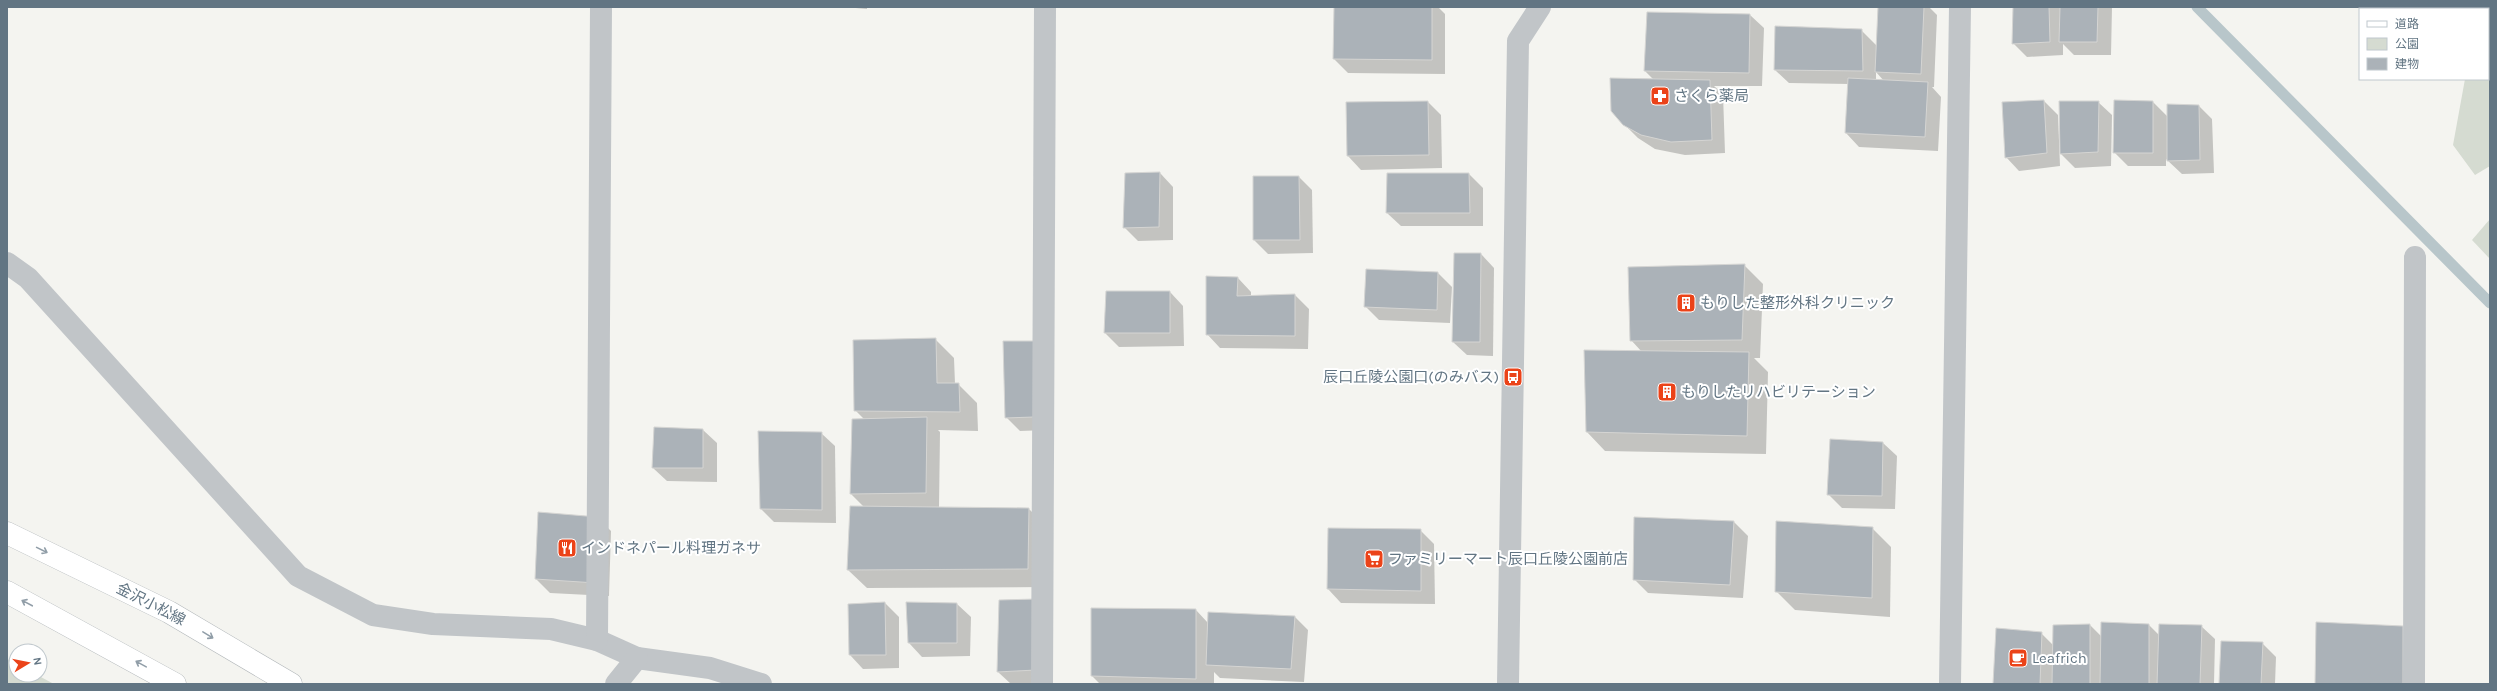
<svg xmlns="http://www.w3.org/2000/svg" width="2497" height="691" viewBox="0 0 2497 691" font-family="Karla,'Noto Sans JP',sans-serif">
  <rect width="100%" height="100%" fill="#f4f4f0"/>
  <!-- green -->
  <g fill="#d5dbd1">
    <path d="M 2477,7 L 2490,7 L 2490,166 L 2475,175 L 2453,145 L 2465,79 L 2488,79 L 2488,9 L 2477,9 Z"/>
    <path d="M 2490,219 L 2490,259 L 2472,240 Z"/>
    <path d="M 7,659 L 16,663 L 16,675 L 37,675 L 54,684 L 7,684 Z"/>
  </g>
  <!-- shadow -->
  <g fill="#0003" fill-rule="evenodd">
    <path d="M 844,7 L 867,7 L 867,9 Z"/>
    <path d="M 1335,7 L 1438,7 L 1445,14 L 1445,74 L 1348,73 L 1334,59 Z"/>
    <path d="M 1879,7 L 1929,7 L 1937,15 L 1934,87 L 1932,87 L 1941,97 L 1938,151 L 1859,147 L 1846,133 L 1849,84 L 1789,83 L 1775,70 L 1861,30 L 1877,46 ZM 1876,72 L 1884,81 L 1876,80 Z"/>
    <path d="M 2014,7 L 2112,7 L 2111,55 L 2074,55 L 2063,44 L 2063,55 L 2027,57 L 2013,43 Z"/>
    <path d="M 1647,13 L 1750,15 L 1764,28 L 1762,86 L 1714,86 L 1723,94 L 1725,153 L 1685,155 L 1655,149 L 1638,138 L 1624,124 L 1654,80 L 1645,71 Z"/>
    <path d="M 2044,101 L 2058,115 L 2060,166 L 2019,171 L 2006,157 Z"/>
    <path d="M 1428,102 L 1441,115 L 1442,168 L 1361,170 L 1348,156 Z"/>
    <path d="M 2098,102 L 2112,115 L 2111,166 L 2075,168 L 2061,154 Z"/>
    <path d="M 2153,102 L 2168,117 L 2199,106 L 2212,119 L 2214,173 L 2182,174 L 2166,159 L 2166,166 L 2128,166 L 2114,152 Z"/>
    <path d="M 1160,173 L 1173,187 L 1173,240 L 1138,241 L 1124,227 Z"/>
    <path d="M 1469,174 L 1483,188 L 1483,226 L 1401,226 L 1387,213 Z"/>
    <path d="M 1299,177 L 1312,190 L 1313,253 L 1268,254 L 1254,240 Z"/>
    <path d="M 1481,254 L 1494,268 L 1493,356 L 1467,355 L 1453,342 Z"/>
    <path d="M 1744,265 L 1763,284 L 1760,358 L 1754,358 L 1768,372 L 1766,454 L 1605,451 L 1587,432 L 1642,352 L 1631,340 Z"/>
    <path d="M 1438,273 L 1452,287 L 1450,323 L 1379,320 L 1365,306 Z"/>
    <path d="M 1238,278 L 1251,292 L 1251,296 L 1295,295 L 1309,309 L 1308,349 L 1220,348 L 1207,334 Z"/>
    <path d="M 1170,292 L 1183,306 L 1184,346 L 1119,347 L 1105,333 Z"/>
    <path d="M 935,339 L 954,358 L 955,384 L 958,384 L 977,403 L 978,431 L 938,430 L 940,432 L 939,508 L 1029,509 L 1047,527 L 1047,587 L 867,588 L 848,570 L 864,507 L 851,494 L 864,419 L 855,410 Z"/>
    <path d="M 1004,342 L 1047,430 L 1020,431 L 1006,417 Z"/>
    <path d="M 655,428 L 703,430 L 717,443 L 717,482 L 667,481 L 653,468 Z"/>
    <path d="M 821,433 L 835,446 L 836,523 L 774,522 L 761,509 Z"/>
    <path d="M 1883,443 L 1897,456 L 1895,509 L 1842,508 L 1828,494 Z"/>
    <path d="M 598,518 L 611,531 L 609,596 L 550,593 L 536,579 Z"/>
    <path d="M 1635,519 L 1734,522 L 1748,536 L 1743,598 L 1648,593 L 1634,579 Z"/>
    <path d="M 1872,528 L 1891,547 L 1890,617 L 1795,610 L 1776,591 Z"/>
    <path d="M 1420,530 L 1434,544 L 1435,604 L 1341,603 L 1328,589 Z"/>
    <path d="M 1000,601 L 1043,684 L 1011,684 L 998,672 Z"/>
    <path d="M 885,603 L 899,617 L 899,668 L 863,669 L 850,655 Z"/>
    <path d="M 957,604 L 971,617 L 970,656 L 922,657 L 909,643 Z"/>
    <path d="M 1196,610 L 1208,623 L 1295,617 L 1308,630 L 1304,682 L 1220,678 L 1214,672 L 1214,684 L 1100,684 L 1092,676 Z"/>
    <path d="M 2090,625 L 2102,637 L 2149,625 L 2160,636 L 2201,626 L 2215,639 L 2214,684 L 1994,684 L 2041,633 L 2054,646 Z"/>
    <path d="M 2262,643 L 2276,657 L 2275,684 L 2220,684 Z"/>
  </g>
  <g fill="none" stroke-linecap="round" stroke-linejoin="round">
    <!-- stream -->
    <path stroke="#b8c6ca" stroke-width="11" d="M 2197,7 L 2490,303"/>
  </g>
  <!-- building -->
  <g fill="#abb2b8" stroke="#d5d5d3">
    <path d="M 1334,7 L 1432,7 L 1432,60 L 1333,59 Z"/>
    <path d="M 1878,7 L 1924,7 L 1921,74 L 1875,72 Z"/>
    <path d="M 2013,7 L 2049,7 L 2050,42 L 2012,44 Z"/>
    <path d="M 2060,7 L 2098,7 L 2097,42 L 2059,42 Z"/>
    <path d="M 1647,12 L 1750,14 L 1749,73 L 1644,71 Z"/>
    <path d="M 1775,26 L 1862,29 L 1863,71 L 1774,70 Z"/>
    <path d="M 1610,78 L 1710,80 L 1712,140 L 1671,142 L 1641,135 L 1623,125 L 1611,111 Z"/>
    <path d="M 1848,78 L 1928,82 L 1925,137 L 1845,133 Z"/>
    <path d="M 2044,100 L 2047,153 L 2005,158 L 2002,102 Z"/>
    <path d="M 2114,100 L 2153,101 L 2153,153 L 2113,153 Z"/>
    <path d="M 1428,101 L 1429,155 L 1347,156 L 1346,102 Z"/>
    <path d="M 2059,101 L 2099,101 L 2098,152 L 2060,154 Z"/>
    <path d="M 2167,104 L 2199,105 L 2200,160 L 2167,161 Z"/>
    <path d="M 1160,172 L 1159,227 L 1123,228 L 1125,173 Z"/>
    <path d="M 1387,173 L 1469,173 L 1470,213 L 1386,213 Z"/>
    <path d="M 1253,176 L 1299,176 L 1300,240 L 1253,240 Z"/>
    <path d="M 1454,253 L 1481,253 L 1480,342 L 1452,342 Z"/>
    <path d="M 1745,264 L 1742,340 L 1630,341 L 1628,267 Z"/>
    <path d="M 1366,269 L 1438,272 L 1437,310 L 1364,307 Z"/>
    <path d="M 1206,276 L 1238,277 L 1237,296 L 1295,294 L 1295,336 L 1206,335 Z"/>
    <path d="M 1106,291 L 1170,291 L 1170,333 L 1104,333 Z"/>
    <path d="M 936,338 L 937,383 L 959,383 L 960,412 L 854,411 L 853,340 Z"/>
    <path d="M 1003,341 L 1034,341 L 1034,417 L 1005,418 Z"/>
    <path d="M 1584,350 L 1749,352 L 1747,436 L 1586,432 Z"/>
    <path d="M 927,417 L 926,493 L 850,494 L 852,419 Z"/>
    <path d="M 654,427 L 703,429 L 703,468 L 652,468 Z"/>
    <path d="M 758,431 L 822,432 L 822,510 L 760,509 Z"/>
    <path d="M 1830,439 L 1883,442 L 1882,496 L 1827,495 Z"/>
    <path d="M 850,506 L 1029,508 L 1028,569 L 847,570 Z"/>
    <path d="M 538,512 L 598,517 L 596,583 L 535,579 Z"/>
    <path d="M 1634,517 L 1734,521 L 1730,585 L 1633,580 Z"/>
    <path d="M 1776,521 L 1873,527 L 1872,598 L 1775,592 Z"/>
    <path d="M 1328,528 L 1421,529 L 1421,591 L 1327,589 Z"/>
    <path d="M 1036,599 L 1036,670 L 997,672 L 999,600 Z"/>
    <path d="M 885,602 L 886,655 L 849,655 L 848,604 Z"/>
    <path d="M 906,602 L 957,603 L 957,643 L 908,643 Z"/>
    <path d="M 1091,608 L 1196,609 L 1196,679 L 1091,676 Z"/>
    <path d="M 1208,612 L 1295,616 L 1291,669 L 1206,665 Z"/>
    <path d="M 2101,622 L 2149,624 L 2149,684 L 2100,684 Z"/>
    <path d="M 2316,622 L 2403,626 L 2403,684 L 2315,684 Z"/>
    <path d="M 2090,624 L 2090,684 L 2052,684 L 2053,625 Z"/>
    <path d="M 2159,624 L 2202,625 L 2200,684 L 2157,684 Z"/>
    <path d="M 1996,628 L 2042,632 L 2040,684 L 1993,684 Z"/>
    <path d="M 2221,641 L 2263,642 L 2261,684 L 2219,684 Z"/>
  </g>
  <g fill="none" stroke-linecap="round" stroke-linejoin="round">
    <defs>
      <g id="major">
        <path d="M 7,533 L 169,612 L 291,684"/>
        <path d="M 7,592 L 175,684"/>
      </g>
    </defs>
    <!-- major casing -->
    <use href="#major" stroke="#b2b7ba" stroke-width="23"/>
    <!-- minor -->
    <g stroke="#c1c5c8" stroke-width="22">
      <path d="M 7,263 L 28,278 L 298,576 L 373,615 L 433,624 L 551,629 L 597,640 L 637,658 L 710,668 L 761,684"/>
      <path d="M 597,640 L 601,7"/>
      <path d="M 616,684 L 637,658"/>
      <path d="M 1042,684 L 1045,7"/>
      <path d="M 1508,684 L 1518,41 L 1540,7"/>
      <path d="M 1950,684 L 1960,7"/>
      <path d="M 2414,684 L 2415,257"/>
    </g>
    <!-- major -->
    <use href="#major" stroke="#fff" stroke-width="22"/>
  </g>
  <!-- one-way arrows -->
  <defs><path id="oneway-shaft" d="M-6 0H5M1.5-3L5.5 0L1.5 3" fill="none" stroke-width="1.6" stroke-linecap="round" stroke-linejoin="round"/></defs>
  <g stroke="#919ea8">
    <use href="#oneway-shaft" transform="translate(42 550) rotate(26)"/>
    <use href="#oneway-shaft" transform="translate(27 603) rotate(-152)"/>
    <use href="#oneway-shaft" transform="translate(208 635) rotate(31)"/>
    <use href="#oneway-shaft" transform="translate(141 664) rotate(-151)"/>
  </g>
  <!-- icons -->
  <defs>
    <symbol id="pharmacy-square" viewBox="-11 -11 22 22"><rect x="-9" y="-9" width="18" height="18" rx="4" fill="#eb4319" stroke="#fff"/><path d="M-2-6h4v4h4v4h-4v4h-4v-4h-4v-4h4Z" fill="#fff"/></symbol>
    <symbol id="building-square" viewBox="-11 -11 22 22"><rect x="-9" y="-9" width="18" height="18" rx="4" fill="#eb4319" stroke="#fff"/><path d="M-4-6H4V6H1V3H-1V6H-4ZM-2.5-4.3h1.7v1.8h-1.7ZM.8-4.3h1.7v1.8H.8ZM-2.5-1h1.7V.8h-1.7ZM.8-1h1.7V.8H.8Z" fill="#fff"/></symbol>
    <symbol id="bus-square" viewBox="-11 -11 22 22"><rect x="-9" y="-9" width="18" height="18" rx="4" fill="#eb4319" stroke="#fff"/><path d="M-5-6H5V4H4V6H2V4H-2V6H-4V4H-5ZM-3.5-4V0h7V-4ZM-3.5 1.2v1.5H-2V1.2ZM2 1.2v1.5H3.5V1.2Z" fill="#fff"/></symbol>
    <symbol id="restaurant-square" viewBox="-11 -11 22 22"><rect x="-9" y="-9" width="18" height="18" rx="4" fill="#eb4319" stroke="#fff"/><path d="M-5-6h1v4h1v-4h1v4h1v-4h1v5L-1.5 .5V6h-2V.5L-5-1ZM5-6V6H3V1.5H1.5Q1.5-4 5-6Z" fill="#fff"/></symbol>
    <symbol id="supermarket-square" viewBox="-11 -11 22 22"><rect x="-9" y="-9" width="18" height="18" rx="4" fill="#eb4319" stroke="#fff"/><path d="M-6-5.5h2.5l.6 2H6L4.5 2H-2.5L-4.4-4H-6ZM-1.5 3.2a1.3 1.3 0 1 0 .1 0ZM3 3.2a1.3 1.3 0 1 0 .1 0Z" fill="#fff"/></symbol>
    <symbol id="cafe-square" viewBox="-11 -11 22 22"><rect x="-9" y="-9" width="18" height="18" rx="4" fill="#eb4319" stroke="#fff"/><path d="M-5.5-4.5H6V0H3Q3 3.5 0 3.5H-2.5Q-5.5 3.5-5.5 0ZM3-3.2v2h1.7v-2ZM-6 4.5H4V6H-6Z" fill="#fff"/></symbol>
  </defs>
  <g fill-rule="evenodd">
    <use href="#pharmacy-square" x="1649" y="85" width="22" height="22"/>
    <use href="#building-square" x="1675" y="292" width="22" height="22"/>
    <use href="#bus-square" x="1502" y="366" width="22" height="22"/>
    <use href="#building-square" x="1656" y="381" width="22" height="22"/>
    <use href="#restaurant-square" x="556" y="537" width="22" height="22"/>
    <use href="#supermarket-square" x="1363" y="548" width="22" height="22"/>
    <use href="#cafe-square" x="2007" y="647" width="22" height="22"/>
  </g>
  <g text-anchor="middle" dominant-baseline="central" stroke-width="4" stroke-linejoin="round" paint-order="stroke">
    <!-- poi labels -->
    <g font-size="15" fill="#627583" stroke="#fff" text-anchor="start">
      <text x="1674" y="96">さくら薬局</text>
      <text x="1700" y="303">もりした整形外科クリニック</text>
      <text x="1499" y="377" text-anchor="end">辰口丘陵公園口(のみバス)</text>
      <text x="1681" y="392">もりしたリハビリテーション</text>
      <text x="581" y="548">インドネパール料理ガネサ</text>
      <text x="1388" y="559">ファミリーマート辰口丘陵公園前店</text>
      <text x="2032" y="658">Leafrich</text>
    </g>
    <!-- street labels -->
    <g font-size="15" fill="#627583" stroke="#fff">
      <text transform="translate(151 604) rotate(27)">金沢小松線</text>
    </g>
  </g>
  <!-- border -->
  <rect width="2497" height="691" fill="none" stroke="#627583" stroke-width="16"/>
  <!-- legend -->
  <rect x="2359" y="8" width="130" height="72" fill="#ffffff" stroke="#c0c8cd"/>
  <rect x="2367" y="21" width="20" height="6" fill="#ffffff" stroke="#c0c8cd"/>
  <text x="2395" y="28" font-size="12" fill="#627583">道路</text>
  <rect x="2367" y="38" width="20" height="12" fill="#d5dbd1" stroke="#c0c8cd"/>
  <text x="2395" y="48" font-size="12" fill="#627583">公園</text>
  <rect x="2367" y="58" width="20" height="12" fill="#abb2b8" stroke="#c0c8cd"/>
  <text x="2395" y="68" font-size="12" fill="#627583">建物</text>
  <!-- north arrow -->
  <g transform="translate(28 663) rotate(80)"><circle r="19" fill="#ffffff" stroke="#c0c8cd"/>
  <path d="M0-3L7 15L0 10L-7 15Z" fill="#eb4319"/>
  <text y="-6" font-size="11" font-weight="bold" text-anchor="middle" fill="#627583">N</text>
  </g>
</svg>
